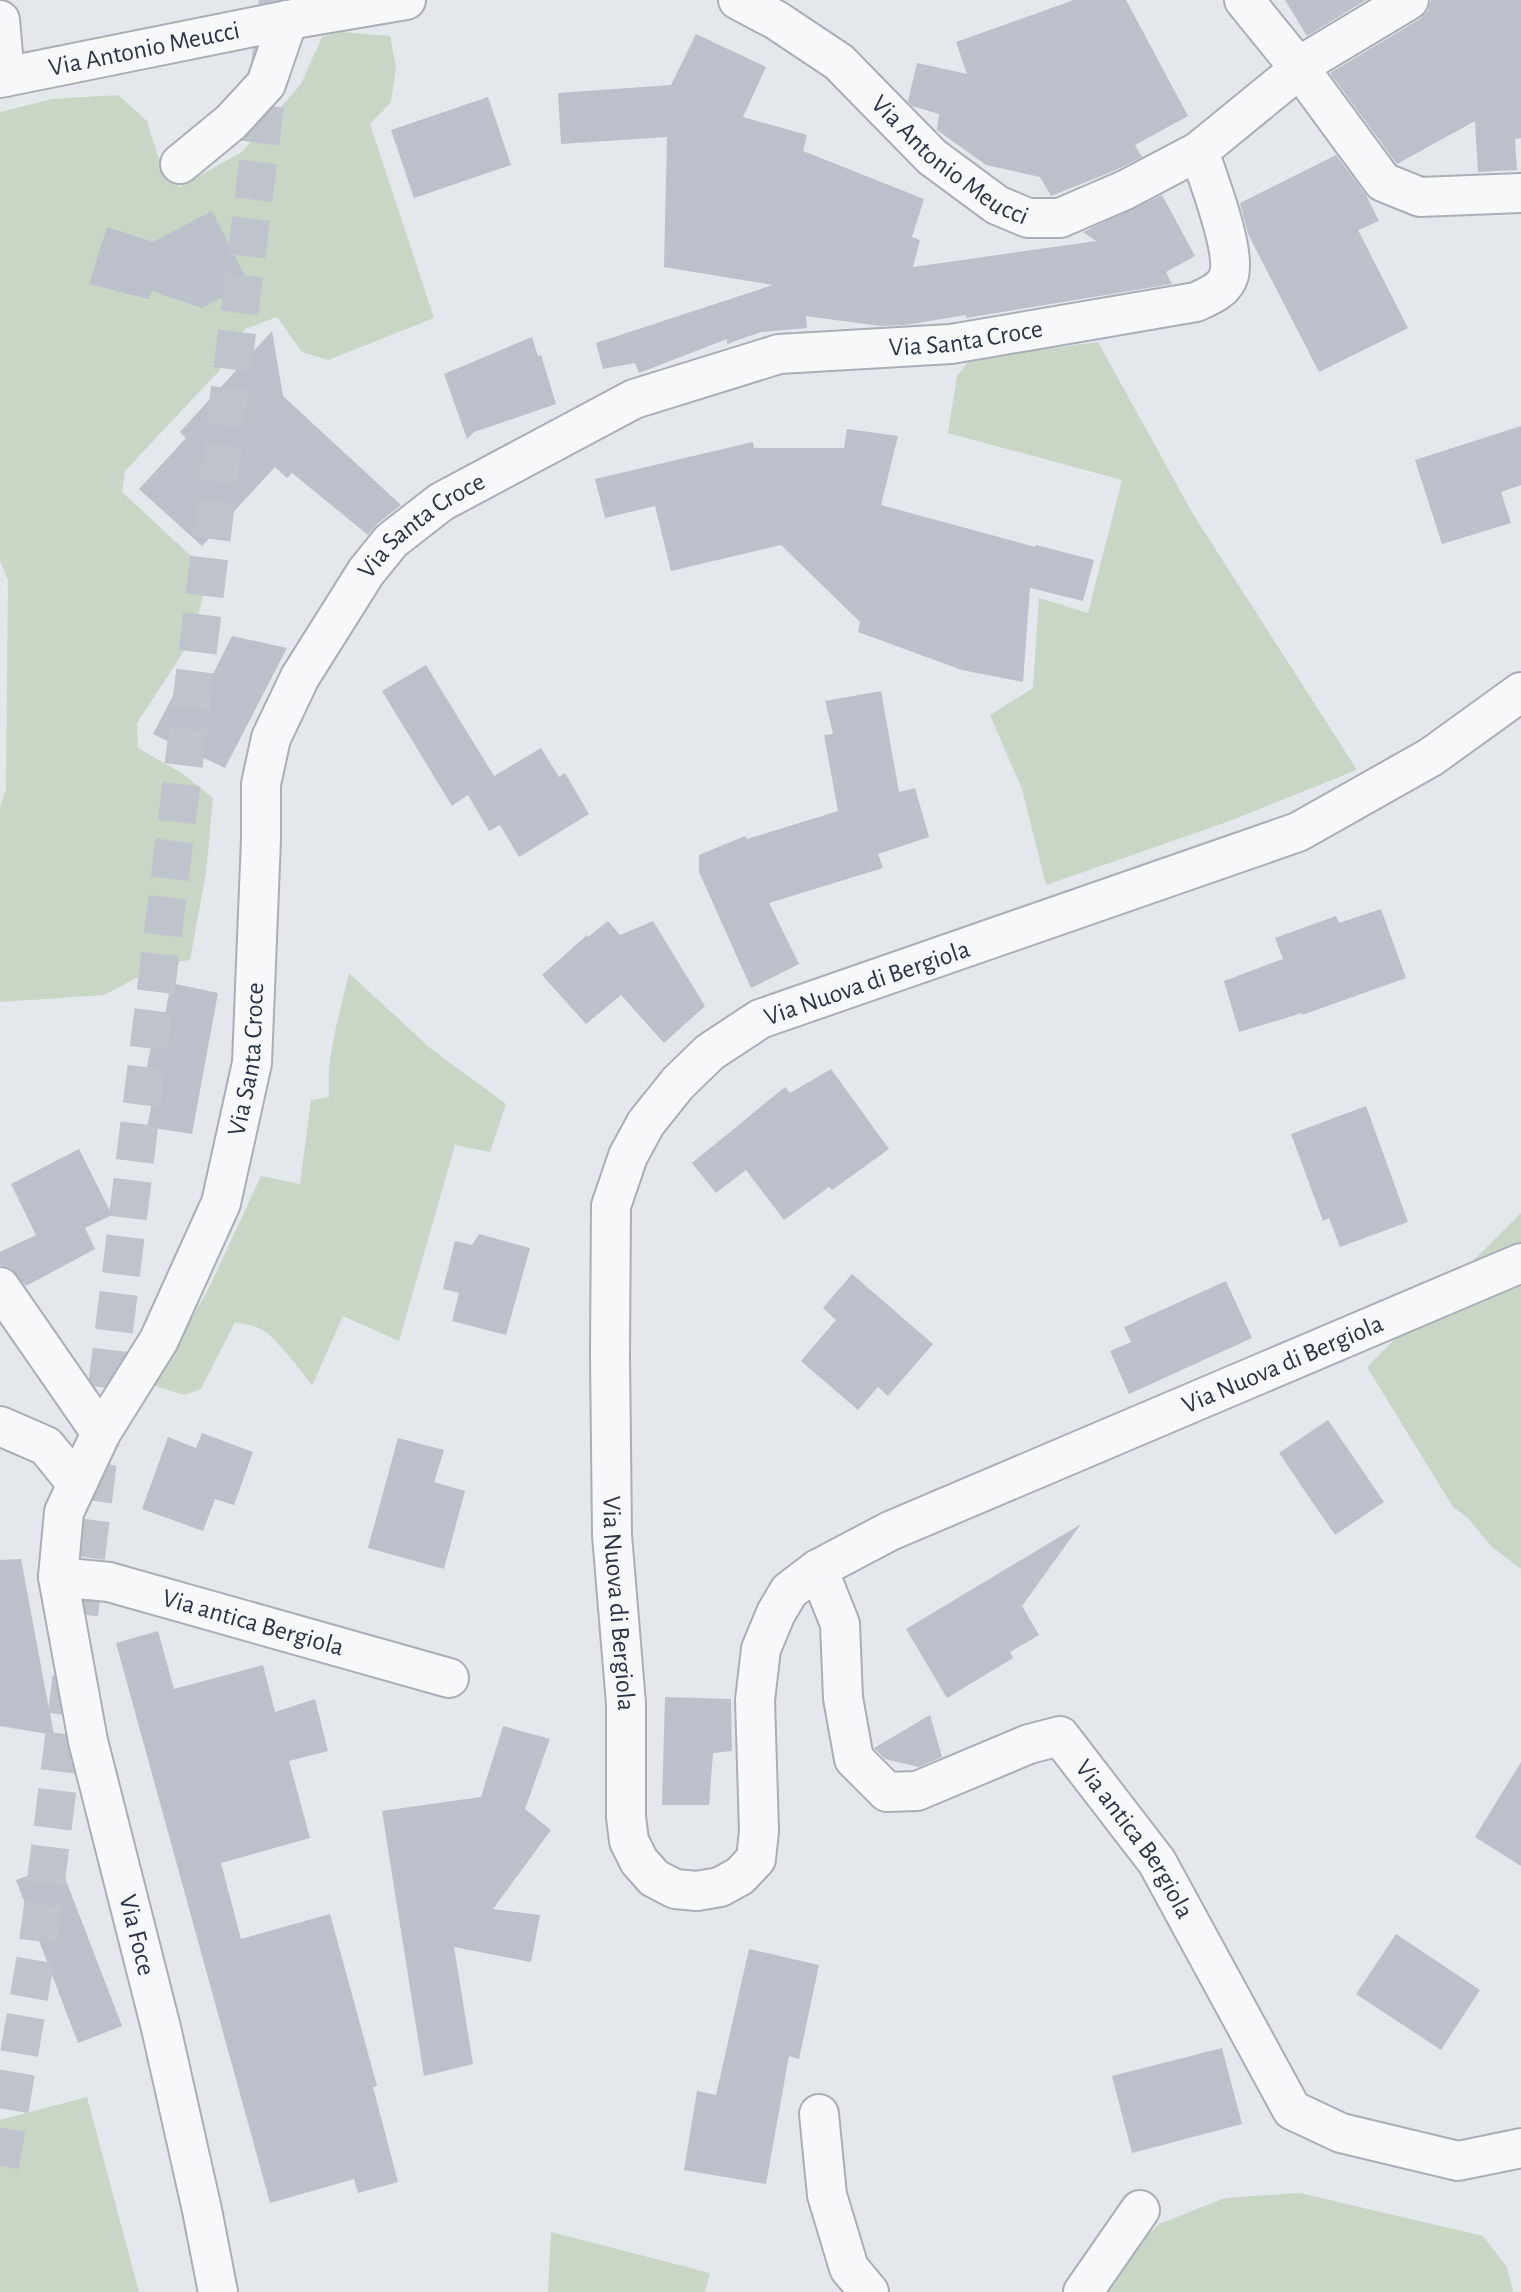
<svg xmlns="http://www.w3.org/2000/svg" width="1521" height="2292" viewBox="0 0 1521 2292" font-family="'Alegreya Sans',sans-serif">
  <rect width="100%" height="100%" fill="#e4e7ec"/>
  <!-- green -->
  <g fill="#c9d6c5">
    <path d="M 340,32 L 390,36 L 396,67 L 391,102 L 370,124 L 434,318 L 328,360 L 302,352 L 277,317 L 245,329 L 218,372 L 125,471 L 122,492 L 202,566 L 203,595 L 195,631 L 177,662 L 137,723 L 138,748 L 183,774 L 213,798 L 206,873 L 190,960 L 163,964 L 104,995 L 0,1002 L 0,807 L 6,789 L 8,580 L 0,561 L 0,112 L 52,99 L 118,95 L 147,121 L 158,156 L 179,187 L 242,152 L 301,84 L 322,37 Z"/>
    <path d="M 1098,342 L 1193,514 L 1357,770 L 1227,822 L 1046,885 L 1022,789 L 990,715 L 1033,688 L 1039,598 L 1088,613 L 1122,480 L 948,433 L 957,376 L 971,359 Z"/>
    <path d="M 349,973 L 430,1048 L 506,1104 L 490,1152 L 455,1145 L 399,1341 L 343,1316 L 312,1386 C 304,1373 279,1343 267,1333 C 258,1326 246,1324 235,1322 L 201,1389 L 184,1395 L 152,1385 L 208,1290 L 261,1176 L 300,1184 L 311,1100 L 329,1097 C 326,1056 340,1013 349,973 Z"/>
    <path d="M 1521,1213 L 1521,1569 L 1492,1547 L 1467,1517 L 1453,1507 L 1367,1367 Z"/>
    <path d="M 87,2097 L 139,2292 L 0,2292 L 0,2120 Z"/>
    <path d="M 1300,2193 L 1483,2236 L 1507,2267 L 1513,2292 L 1095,2292 L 1107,2276 L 1159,2224 L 1225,2198 Z"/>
    <path d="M 551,2232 L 710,2273 L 705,2292 L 548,2292 Z"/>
  </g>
  <!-- building -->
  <g fill="#bbc0ca">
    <path d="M 1074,0 L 1126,0 L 1188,116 L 1135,145 L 1142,157 L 1116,170 L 1051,196 L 1040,177 L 986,165 L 937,130 L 939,114 L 912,106 L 908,101 L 917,63 L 967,74 L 956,42 Z"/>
    <path d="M 1285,0 L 1366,0 L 1307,36 Z"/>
    <path d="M 1431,0 L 1521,0 L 1521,138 L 1515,139 L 1517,170 L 1478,172 L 1475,121 L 1397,164 L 1330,73 L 1420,19 L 1428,11 Z"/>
    <path d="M 696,34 L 766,67 L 743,117 L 807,135 L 803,151 L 924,199 L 912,237 L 920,240 L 913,267 L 1096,241 L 1083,232 L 1162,195 L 1195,256 L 1166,272 L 1172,284 L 966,318 L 966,315 L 905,325 L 880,326 L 806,316 L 807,328 L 761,332 L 727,344 L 727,339 L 639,373 L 635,363 L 603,369 L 596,343 L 773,285 L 664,267 L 667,137 L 561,144 L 558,93 L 671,85 Z"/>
    <path d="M 488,97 L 511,165 L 414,198 L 391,130 Z"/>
    <path d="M 1336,155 L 1366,195 L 1379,221 L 1358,230 L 1408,328 L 1319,372 L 1248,234 L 1240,203 Z"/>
    <path d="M 212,211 L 249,284 L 202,308 L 152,291 L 148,299 L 89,284 L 107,227 L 153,242 Z"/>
    <path d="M 272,331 L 283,396 L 401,505 L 377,524 L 368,535 L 292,473 L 287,478 L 275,467 L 202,546 L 139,489 L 186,438 L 180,432 Z"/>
    <path d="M 532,337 L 538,356 L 541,355 L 556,404 L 474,432 L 467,439 L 444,374 Z"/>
    <path d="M 1521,426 L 1521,485 L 1501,492 L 1511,523 L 1442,544 L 1415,460 Z"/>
    <path d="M 847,429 L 898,436 L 881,505 L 1035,547 L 1036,545 L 1094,560 L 1083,601 L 1030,588 L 1023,682 L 962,670 L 858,632 L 860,622 L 781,545 L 671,571 L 655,506 L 605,518 L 595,479 L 753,442 L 754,448 L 844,448 Z"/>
    <path d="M 232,636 L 287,648 L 225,768 L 153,734 L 174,694 L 198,704 Z"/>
    <path d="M 426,665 L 494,776 L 541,748 L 559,777 L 565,773 L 589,814 L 519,857 L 500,825 L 489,831 L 468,795 L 452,806 L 382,691 Z"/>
    <path d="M 881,691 L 899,792 L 915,788 L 929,837 L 878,854 L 883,868 L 769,903 L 799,964 L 751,988 L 699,872 L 699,855 L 745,836 L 747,839 L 838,811 L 824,735 L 833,734 L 825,701 Z"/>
    <path d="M 1381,909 L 1406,978 L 1302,1015 L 1302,1013 L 1239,1032 L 1224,981 L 1283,959 L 1275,938 L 1336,916 L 1339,923 Z"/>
    <path d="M 608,921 L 620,935 L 653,921 L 705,1006 L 664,1043 L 621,995 L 586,1024 L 542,975 L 587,935 L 588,937 Z"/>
    <path d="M 171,983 L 218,993 L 192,1134 L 147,1127 L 154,1092 L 142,1090 L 153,1038 L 160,1040 Z"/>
    <path d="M 831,1069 L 889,1149 L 832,1190 L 829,1187 L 784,1220 L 746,1170 L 716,1193 L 692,1163 L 785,1087 L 790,1093 Z"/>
    <path d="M 1366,1106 L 1408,1222 L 1340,1247 L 1329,1218 L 1323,1221 L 1291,1134 Z"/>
    <path d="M 79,1149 L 112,1215 L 85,1228 L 95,1249 L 26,1286 L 10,1268 L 0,1265 L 0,1252 L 36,1235 L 11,1184 Z"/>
    <path d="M 479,1234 L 530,1248 L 506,1335 L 452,1321 L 459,1293 L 443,1289 L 455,1241 L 472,1245 Z"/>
    <path d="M 852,1274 L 933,1344 L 888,1396 L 878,1387 L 858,1410 L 801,1361 L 836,1320 L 823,1308 Z"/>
    <path d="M 1226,1281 L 1252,1338 L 1129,1394 L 1110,1351 L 1131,1342 L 1124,1327 Z"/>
    <path d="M 1328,1420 L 1384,1502 L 1335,1535 L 1279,1453 Z"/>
    <path d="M 202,1433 L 253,1452 L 234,1505 L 215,1499 L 203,1531 L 142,1509 L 168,1437 L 196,1448 Z"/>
    <path d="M 398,1438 L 444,1450 L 434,1482 L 465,1491 L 444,1569 L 368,1548 Z"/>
    <path d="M 1081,1524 L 1022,1606 L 1039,1635 L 1010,1652 L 1013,1658 L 947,1698 L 906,1629 Z"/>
    <path d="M 21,1559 L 43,1677 L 54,1735 L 0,1726 L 0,1560 Z"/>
    <path d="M 158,1631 L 174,1689 L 263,1665 L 275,1712 L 315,1699 L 328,1751 L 289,1761 L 310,1838 L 221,1863 L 241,1939 L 330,1914 L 377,2086 L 373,2087 L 398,2182 L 358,2193 L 354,2179 L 270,2203 L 116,1643 Z"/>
    <path d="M 665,1697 L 731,1699 L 732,1751 L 713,1753 L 709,1805 L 662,1805 Z"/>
    <path d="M 930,1715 L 942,1757 L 919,1767 L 885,1759 L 874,1748 Z"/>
    <path d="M 503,1726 L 550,1739 L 525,1809 L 551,1830 L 493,1909 L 540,1915 L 531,1962 L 454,1947 L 473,2064 L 424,2076 L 382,1811 L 481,1797 Z"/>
    <path d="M 1521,1762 L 1521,1866 L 1475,1837 Z"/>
    <path d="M 60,1865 L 122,2026 L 78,2043 L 16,1880 Z"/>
    <path d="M 1396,1934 L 1480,1990 L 1441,2050 L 1356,1994 Z"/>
    <path d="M 749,1949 L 819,1965 L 799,2059 L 789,2056 L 766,2184 L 684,2170 L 697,2091 L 716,2095 Z"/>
    <path d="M 1222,2048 L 1242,2124 L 1132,2153 L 1112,2076 Z"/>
  </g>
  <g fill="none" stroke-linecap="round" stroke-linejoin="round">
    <!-- major-tunnel -->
    <g stroke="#bfc3cb" stroke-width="38" stroke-dasharray="38 19" stroke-linecap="butt">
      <path d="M 79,1614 L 278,0"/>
      <path d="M 0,2166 L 38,1944 L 72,1673"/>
    </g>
    <defs>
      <g id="minor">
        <path id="s1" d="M 738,0 L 776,20 L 839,62 L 932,157 L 997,205 L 1028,218 L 1060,218 L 1125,190 L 1199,151 L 1314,57 L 1409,0"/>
        <path d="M 1244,0 L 1300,69 L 1383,182 L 1420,197 L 1521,193"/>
        <path d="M 0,20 L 5,77"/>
        <path id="s2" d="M 0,78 L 288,20 L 406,0"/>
        <path d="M 180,164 L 231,122 L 266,84 L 288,20"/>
        <path id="s3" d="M 1521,692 L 1431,757 L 1298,832 L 760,1019 L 710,1052 L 678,1083 L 646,1123 L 628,1156 L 611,1206 L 610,1355 L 612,1535 L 626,1704 L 626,1817 L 629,1841 L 639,1861 L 654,1878 L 675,1889 L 697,1891 L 720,1887 L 740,1876 L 756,1859 L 759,1831 L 755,1700 L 761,1649 L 776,1613 L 789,1591 L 818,1569 L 890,1531 L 1521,1263"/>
        <path d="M 0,1287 L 101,1433"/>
        <path d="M 0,1426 L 46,1446 L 77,1484"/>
        <path id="s4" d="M 818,1569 L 840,1624 L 843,1698 L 854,1759 L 887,1792 L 917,1791 L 1029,1744 L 1060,1736 L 1157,1862 L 1292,2110 L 1341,2133 L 1458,2161 L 1521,2148"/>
        <path id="s5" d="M 58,1577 L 109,1582 L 449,1678"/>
        <path d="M 819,2114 L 827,2195 L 849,2268 L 869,2292"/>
        <path id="s6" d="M 218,2292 L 202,2210 L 161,2028 L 88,1741 L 58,1577 L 64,1512 L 101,1433 L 159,1340 L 221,1203 L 252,1063 L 261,839 L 261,784 L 271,738 L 300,677 L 366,572 L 391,541 L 441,502 L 634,399 L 779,354 L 951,344 L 1196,302 C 1209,296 1225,290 1229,275 C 1236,249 1208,179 1199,151"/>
        <path d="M 1083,2292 L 1140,2210"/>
      </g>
    </defs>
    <!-- minor casing -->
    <use href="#minor" stroke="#a9aeb7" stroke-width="42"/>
    <!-- minor -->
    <use href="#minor" stroke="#f7f8fa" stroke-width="38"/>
  </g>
  <g text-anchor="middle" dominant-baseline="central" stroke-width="5" stroke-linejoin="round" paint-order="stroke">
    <!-- street labels -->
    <g font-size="26" fill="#2b3445" stroke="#f4f6f9">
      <text stroke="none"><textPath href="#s2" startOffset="147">Via Antonio Meucci</textPath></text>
      <text stroke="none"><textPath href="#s1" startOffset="268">Via Antonio Meucci</textPath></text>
      <text stroke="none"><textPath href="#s6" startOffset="2468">Via Santa Croce</textPath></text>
      <text stroke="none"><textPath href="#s6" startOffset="1880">Via Santa Croce</textPath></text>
      <text transform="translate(867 983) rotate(-19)">Via Nuova di Bergiola</text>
      <text stroke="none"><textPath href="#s6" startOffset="1292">Via Santa Croce</textPath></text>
      <text stroke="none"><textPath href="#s3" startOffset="2695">Via Nuova di Bergiola</textPath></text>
      <text stroke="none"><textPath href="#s3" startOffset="1477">Via Nuova di Bergiola</textPath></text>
      <text stroke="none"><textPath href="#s5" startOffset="201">Via antica Bergiola</textPath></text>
      <text stroke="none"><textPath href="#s4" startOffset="553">Via antica Bergiola</textPath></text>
      <text transform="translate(137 1935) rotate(76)">Via Foce</text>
    </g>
  </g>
</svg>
